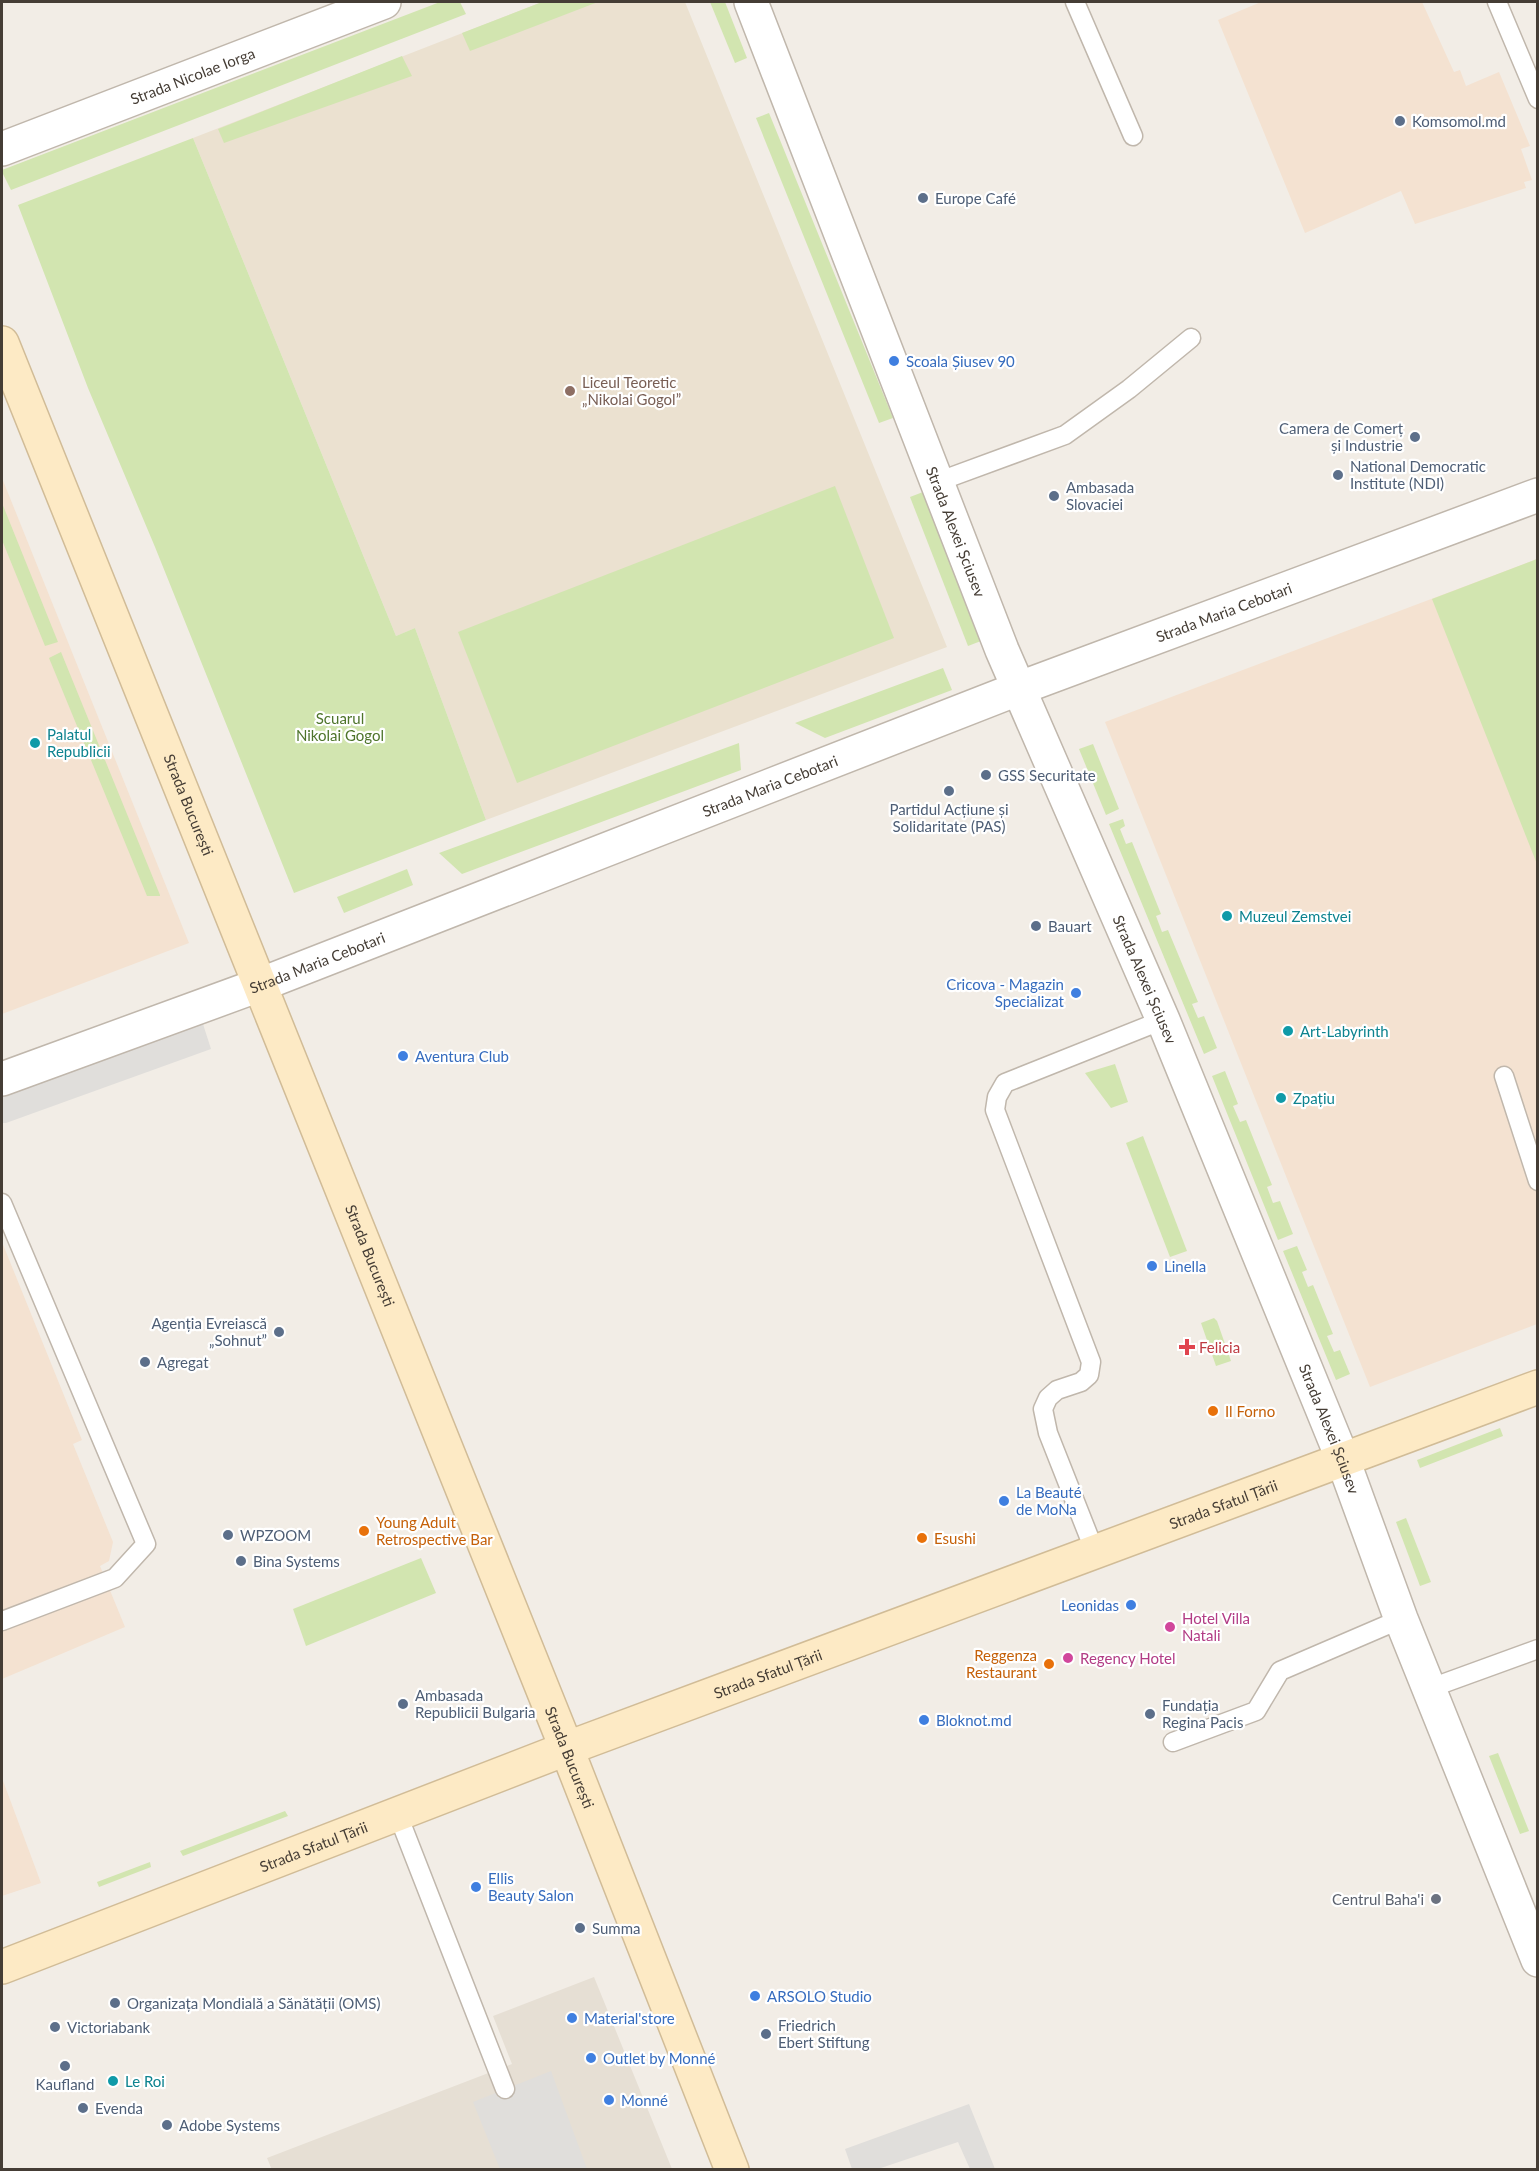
<svg xmlns="http://www.w3.org/2000/svg" width="1539" height="2171" viewBox="0 0 1539 2171" font-family="Lato,sans-serif">
  <rect width="100%" height="100%" fill="#f2ede6"/>
  <!-- residential -->
  <path fill="#e6dfd4" d="M 594,1977 L 672,2169 L 272,2170 L 267,2158 L 512,2064 L 493,2016 Z"/>
  <!-- commercial -->
  <g fill="#f4e2d1">
    <path d="M 1261,2 L 1422,2 L 1454,72 L 1460,70 L 1466,86 L 1499,72 L 1530,146 L 1521,149 L 1532,180 L 1524,182 L 1526,188 L 1415,224 L 1401,191 L 1305,233 L 1218,20 Z"/>
    <path d="M 2,478 L 189,943 L 2,1014 Z"/>
    <path d="M 1537,559 L 1537,1324 L 1370,1387 L 1105,722 Z"/>
    <path d="M 2,1242 L 82,1440 L 73,1444 L 113,1542 L 109,1561 L 100,1566 L 125,1627 L 2,1679 Z"/>
    <path d="M 2,1778 L 41,1883 L 2,1896 Z"/>
  </g>
  <!-- education -->
  <path fill="#ebe1d0" d="M 542,2 L 685,2 L 947,647 L 486,820 L 415,628 L 396,636 L 193,138 Z"/>
  <!-- green -->
  <g fill="#d2e5b0">
    <path d="M 440,2 L 460,2 L 466,14 L 11,190 L 2,172 L 2,170 Z"/>
    <path d="M 542,2 L 598,2 L 470,51 L 462,33 Z"/>
    <path d="M 710,2 L 725,2 L 747,58 L 735,63 Z"/>
    <path d="M 402,56 L 412,76 L 224,143 L 218,129 Z"/>
    <path d="M 769,113 L 893,418 L 879,423 L 756,118 Z"/>
    <path d="M 193,138 L 396,636 L 415,628 L 486,820 L 294,893 L 155,547 L 88,388 L 18,205 Z"/>
    <path d="M 835,486 L 894,638 L 517,783 L 458,632 Z"/>
    <path d="M 923,492 L 981,641 L 968,646 L 910,497 Z"/>
    <path d="M 2,503 L 58,642 L 45,646 L 2,540 Z"/>
    <path d="M 1537,559 L 1538,559 L 1537,864 L 1432,599 Z"/>
    <path d="M 61,652 L 160,895 L 160,896 L 147,896 L 49,658 Z"/>
    <path d="M 943,668 L 952,690 L 825,738 L 795,723 Z"/>
    <path d="M 739,743 L 741,770 L 462,874 L 439,853 Z"/>
    <path d="M 1093,744 L 1119,809 L 1106,815 L 1079,749 Z"/>
    <path d="M 1123,819 L 1125,826 L 1120,829 L 1126,844 L 1132,842 L 1161,914 L 1156,916 L 1162,932 L 1168,930 L 1198,1002 L 1192,1004 L 1198,1018 L 1204,1016 L 1217,1048 L 1204,1054 L 1109,824 Z"/>
    <path d="M 407,869 L 413,885 L 344,913 L 337,897 Z"/>
    <path d="M 1115,1064 L 1128,1102 L 1111,1108 L 1085,1073 Z"/>
    <path d="M 1225,1071 L 1238,1104 L 1233,1106 L 1240,1122 L 1246,1120 L 1272,1185 L 1267,1187 L 1273,1203 L 1280,1201 L 1293,1234 L 1278,1240 L 1212,1076 Z"/>
    <path d="M 1143,1136 L 1187,1251 L 1170,1257 L 1126,1143 Z"/>
    <path d="M 1297,1246 L 1307,1270 L 1302,1272 L 1308,1287 L 1313,1285 L 1333,1334 L 1327,1336 L 1334,1352 L 1340,1350 L 1350,1374 L 1336,1380 L 1283,1251 Z"/>
    <path d="M 1214,1318 L 1217,1321 L 1231,1361 L 1216,1366 L 1201,1323 Z"/>
    <path d="M 1500,1428 L 1503,1436 L 1420,1468 L 1417,1460 Z"/>
    <path d="M 1406,1518 L 1431,1582 L 1420,1586 L 1396,1522 Z"/>
    <path d="M 421,1558 L 436,1593 L 306,1646 L 293,1609 Z"/>
    <path d="M 1498,1753 L 1529,1831 L 1520,1834 L 1489,1756 Z"/>
    <path d="M 285,1811 L 288,1816 L 183,1856 L 180,1851 Z"/>
    <path d="M 150,1862 L 151,1867 L 99,1887 L 97,1882 Z"/>
  </g>
  <!-- parking -->
  <g fill="#e0dedb">
    <path d="M 202,1021 L 211,1049 L 6,1123 L 2,1123 L 2,1096 Z"/>
    <path d="M 551,2071 L 587,2169 L 500,2169 L 473,2102 Z"/>
    <path d="M 969,2104 L 995,2169 L 970,2169 L 958,2142 L 878,2169 L 852,2169 L 845,2149 Z"/>
  </g>
  <g fill="none" stroke-linecap="round" stroke-linejoin="round">
    <defs>
      <g id="service">
        <path d="M 1075,2 L 1133,136"/>
        <path d="M 1497,2 L 1538,99"/>
        <path d="M 937,482 L 1065,435 L 1129,389 L 1191,338"/>
        <path d="M 1504,1076 L 1538,1181"/>
        <path d="M 2,1203 L 146,1544 L 115,1578 L 2,1621"/>
        <path d="M 1095,1552 L 1048,1433 L 1043,1409 L 1048,1398 L 1057,1390 L 1081,1382 L 1089,1375 L 1091,1362 L 995,1110 L 997,1097 L 1005,1083 L 1163,1020"/>
        <path d="M 1428,1689 L 1538,1649"/>
        <path d="M 1173,1742 L 1256,1711 L 1280,1671 L 1401,1619"/>
        <path d="M 398,1815 L 505,2089"/>
      </g>
      <g id="minor">
        <path id="s1" d="M 751,2 L 1002,650 L 1163,1020 L 1321,1406 L 1343,1460 L 1401,1619 L 1538,1960"/>
        <path id="s2" d="M 2,149 L 384,2"/>
        <path id="s3" d="M 2,1079 L 262,984 L 1020,688 L 1538,495"/>
      </g>
      <g id="secondary">
        <path id="s4" d="M 2,343 C 249,951 494,1559 732,2170"/>
        <path id="s5" d="M 2,1967 L 568,1748 L 1538,1387"/>
      </g>
    </defs>
    <!-- service casing -->
    <use href="#service" stroke="#c0b7ac" stroke-width="21"/>
    <!-- minor casing -->
    <use href="#minor" stroke="#c0b7ac" stroke-width="36"/>
    <!-- secondary casing -->
    <use href="#secondary" stroke="#d1bc97" stroke-width="36"/>
    <!-- service -->
    <use href="#service" stroke="#fff" stroke-width="18"/>
    <!-- minor -->
    <use href="#minor" stroke="#fff" stroke-width="33"/>
    <!-- secondary -->
    <use href="#secondary" stroke="#fdeac5" stroke-width="33"/>
  </g>
  <!-- markers -->
  <g fill="#5c6f8a" stroke="#fff" stroke-width="2">
    <circle cx="1400" cy="121" r="6"/>
    <circle cx="923" cy="198" r="6"/>
    <circle cx="1415" cy="437" r="6"/>
    <circle cx="1338" cy="475" r="6"/>
    <circle cx="1054" cy="496" r="6"/>
    <circle cx="986" cy="775" r="6"/>
    <circle cx="949" cy="791" r="6"/>
    <circle cx="1036" cy="926" r="6"/>
    <circle cx="279" cy="1332" r="6"/>
    <circle cx="145" cy="1362" r="6"/>
    <circle cx="228" cy="1535" r="6"/>
    <circle cx="241" cy="1561" r="6"/>
    <circle cx="403" cy="1704" r="6"/>
    <circle cx="1150" cy="1714" r="6"/>
    <circle cx="580" cy="1928" r="6"/>
    <circle cx="115" cy="2003" r="6"/>
    <circle cx="55" cy="2027" r="6"/>
    <circle cx="766" cy="2034" r="6"/>
    <circle cx="65" cy="2066" r="6"/>
    <circle cx="83" cy="2108" r="6"/>
    <circle cx="167" cy="2125" r="6"/>
  </g>
  <g fill="#3f7fe0" stroke="#fff" stroke-width="2">
    <circle cx="894" cy="361" r="6"/>
    <circle cx="1076" cy="993" r="6"/>
    <circle cx="403" cy="1056" r="6"/>
    <circle cx="1152" cy="1266" r="6"/>
    <circle cx="1004" cy="1501" r="6"/>
    <circle cx="1131" cy="1605" r="6"/>
    <circle cx="924" cy="1720" r="6"/>
    <circle cx="476" cy="1887" r="6"/>
    <circle cx="755" cy="1996" r="6"/>
    <circle cx="572" cy="2018" r="6"/>
    <circle cx="591" cy="2058" r="6"/>
    <circle cx="609" cy="2100" r="6"/>
  </g>
  <circle fill="#8d6e63" stroke="#fff" stroke-width="2" cx="570" cy="391" r="6"/>
  <g fill="#0f9aa8" stroke="#fff" stroke-width="2">
    <circle cx="35" cy="743" r="6"/>
    <circle cx="1227" cy="916" r="6"/>
    <circle cx="1288" cy="1031" r="6"/>
    <circle cx="1281" cy="1098" r="6"/>
    <circle cx="113" cy="2081" r="6"/>
  </g>
  <path fill="#e0444e" stroke="#fff" stroke-width="2" d="M1184 1338h6v6h6v6h-6v6h-6v-6h-6v-6h6z"/>
  <g fill="#e8710a" stroke="#fff" stroke-width="2">
    <circle cx="1213" cy="1411" r="6"/>
    <circle cx="364" cy="1531" r="6"/>
    <circle cx="922" cy="1538" r="6"/>
    <circle cx="1049" cy="1664" r="6"/>
  </g>
  <g fill="#d1479c" stroke="#fff" stroke-width="2">
    <circle cx="1170" cy="1627" r="6"/>
    <circle cx="1068" cy="1658" r="6"/>
  </g>
  <circle fill="#6b7280" stroke="#fff" stroke-width="2" cx="1436" cy="1899" r="6"/>
  <g text-anchor="middle" dominant-baseline="central" stroke-width="4.5" stroke-linejoin="round" paint-order="stroke">
    <!-- street labels -->
    <g font-size="15" fill="#453d35" stroke="#fff">
      <text stroke="none"><textPath href="#s2" startOffset="204">Strada Nicolae Iorga</textPath></text>
      <text stroke="none"><textPath href="#s1" startOffset="568">Strada Alexei Șciusev</textPath></text>
      <text stroke="none"><textPath href="#s3" startOffset="1308">Strada Maria Cebotari</textPath></text>
      <text stroke="none"><textPath href="#s3" startOffset="822">Strada Maria Cebotari</textPath></text>
      <text stroke="none"><textPath href="#s4" startOffset="498">Strada București</textPath></text>
      <text stroke="none"><textPath href="#s3" startOffset="336">Strada Maria Cebotari</textPath></text>
      <text stroke="none"><textPath href="#s1" startOffset="1054">Strada Alexei Șciusev</textPath></text>
      <text stroke="none"><textPath href="#s4" startOffset="984">Strada București</textPath></text>
      <text stroke="none"><textPath href="#s1" startOffset="1540">Strada Alexei Șciusev</textPath></text>
      <text stroke="none"><textPath href="#s5" startOffset="1306">Strada Sfatul Țării</textPath></text>
      <text stroke="none"><textPath href="#s5" startOffset="820">Strada Sfatul Țării</textPath></text>
      <text stroke="none"><textPath href="#s4" startOffset="1524">Strada București</textPath></text>
      <text stroke="none"><textPath href="#s5" startOffset="334">Strada Sfatul Țării</textPath></text>
    </g>
    <!-- service labels -->
    <g font-size="15" fill="#4e5e75" stroke="#fff" text-anchor="start">
      <text x="1412" y="121">Komsomol.md</text>
      <text x="935" y="198">Europe Café</text>
      <text x="1403" y="428" text-anchor="end">Camera de Comerț<tspan x="1403" dy="17">și Industrie</tspan></text>
      <text x="1350" y="466">National Democratic<tspan x="1350" dy="17">Institute (NDI)</tspan></text>
      <text x="1066" y="487">Ambasada<tspan x="1066" dy="17">Slovaciei</tspan></text>
      <text x="998" y="775">GSS Securitate</text>
      <text x="949" y="809" text-anchor="middle">Partidul Acțiune și<tspan x="949" dy="17">Solidaritate (PAS)</tspan></text>
      <text x="1048" y="926">Bauart</text>
      <text x="267" y="1323" text-anchor="end">Agenția Evreiască<tspan x="267" dy="17">„Sohnut”</tspan></text>
      <text x="157" y="1362">Agregat</text>
      <text x="240" y="1535">WPZOOM</text>
      <text x="253" y="1561">Bina Systems</text>
      <text x="415" y="1695">Ambasada<tspan x="415" dy="17">Republicii Bulgaria</tspan></text>
      <text x="1162" y="1705">Fundația<tspan x="1162" dy="17">Regina Pacis</tspan></text>
      <text x="592" y="1928">Summa</text>
      <text x="127" y="2003">Organizața Mondială a Sănătății (OMS)</text>
      <text x="778" y="2025">Friedrich<tspan x="778" dy="17">Ebert Stiftung</tspan></text>
      <text x="67" y="2027">Victoriabank</text>
      <text x="65" y="2084" text-anchor="middle">Kaufland</text>
      <text x="95" y="2108">Evenda</text>
      <text x="179" y="2125">Adobe Systems</text>
    </g>
    <!-- shop labels -->
    <g font-size="15" fill="#366cbe" stroke="#fff" text-anchor="start">
      <text x="906" y="361">Scoala Șiusev 90</text>
      <text x="1064" y="984" text-anchor="end">Cricova - Magazin<tspan x="1064" dy="17">Specializat</tspan></text>
      <text x="415" y="1056">Aventura Club</text>
      <text x="1164" y="1266">Linella</text>
      <text x="1016" y="1492">La Beauté<tspan x="1016" dy="17">de MoNa</tspan></text>
      <text x="1119" y="1605" text-anchor="end">Leonidas</text>
      <text x="936" y="1720">Bloknot.md</text>
      <text x="488" y="1878">Ellis<tspan x="488" dy="17">Beauty Salon</tspan></text>
      <text x="767" y="1996">ARSOLO Studio</text>
      <text x="584" y="2018">Material'store</text>
      <text x="603" y="2058">Outlet by Monné</text>
      <text x="621" y="2100">Monné</text>
    </g>
    <!-- education labels -->
    <g font-size="15" fill="#785e54" stroke="#fff" text-anchor="start">
      <text x="582" y="382">Liceul Teoretic<tspan x="582" dy="17">„Nikolai Gogol”</tspan></text>
    </g>
    <!-- park labels -->
    <g font-size="15" fill="#4e742b" stroke="#fff">
      <text x="340" y="718">Scuarul<tspan x="340" dy="17">Nikolai Gogol</tspan></text>
    </g>
    <!-- culture labels -->
    <g font-size="15" fill="#0d838f" stroke="#fff" text-anchor="start">
      <text x="47" y="734">Palatul<tspan x="47" dy="17">Republicii</tspan></text>
      <text x="1239" y="916">Muzeul Zemstvei</text>
      <text x="1300" y="1031">Art-Labyrinth</text>
      <text x="1293" y="1098">Zpațiu</text>
      <text x="125" y="2081">Le Roi</text>
    </g>
    <!-- health labels -->
    <g font-size="15" fill="#be3a42" stroke="#fff" text-anchor="start">
      <text x="1199" y="1347">Felicia</text>
    </g>
    <!-- food labels -->
    <g font-size="15" fill="#c56008" stroke="#fff" text-anchor="start">
      <text x="1225" y="1411">Il Forno</text>
      <text x="376" y="1522">Young Adult<tspan x="376" dy="17">Retrospective Bar</tspan></text>
      <text x="934" y="1538">Esushi</text>
      <text x="1037" y="1655" text-anchor="end">Reggenza<tspan x="1037" dy="17">Restaurant</tspan></text>
    </g>
    <!-- hotel labels -->
    <g font-size="15" fill="#b23c85" stroke="#fff" text-anchor="start">
      <text x="1182" y="1618">Hotel Villa<tspan x="1182" dy="17">Natali</tspan></text>
      <text x="1080" y="1658">Regency Hotel</text>
    </g>
    <!-- worship labels -->
    <g font-size="15" fill="#5b616d" stroke="#fff" text-anchor="end">
      <text x="1424" y="1899">Centrul Baha'i</text>
    </g>
  </g>
  <!-- border -->
  <rect width="1539" height="2171" fill="none" stroke="#453d35" stroke-width="6"/>
</svg>
